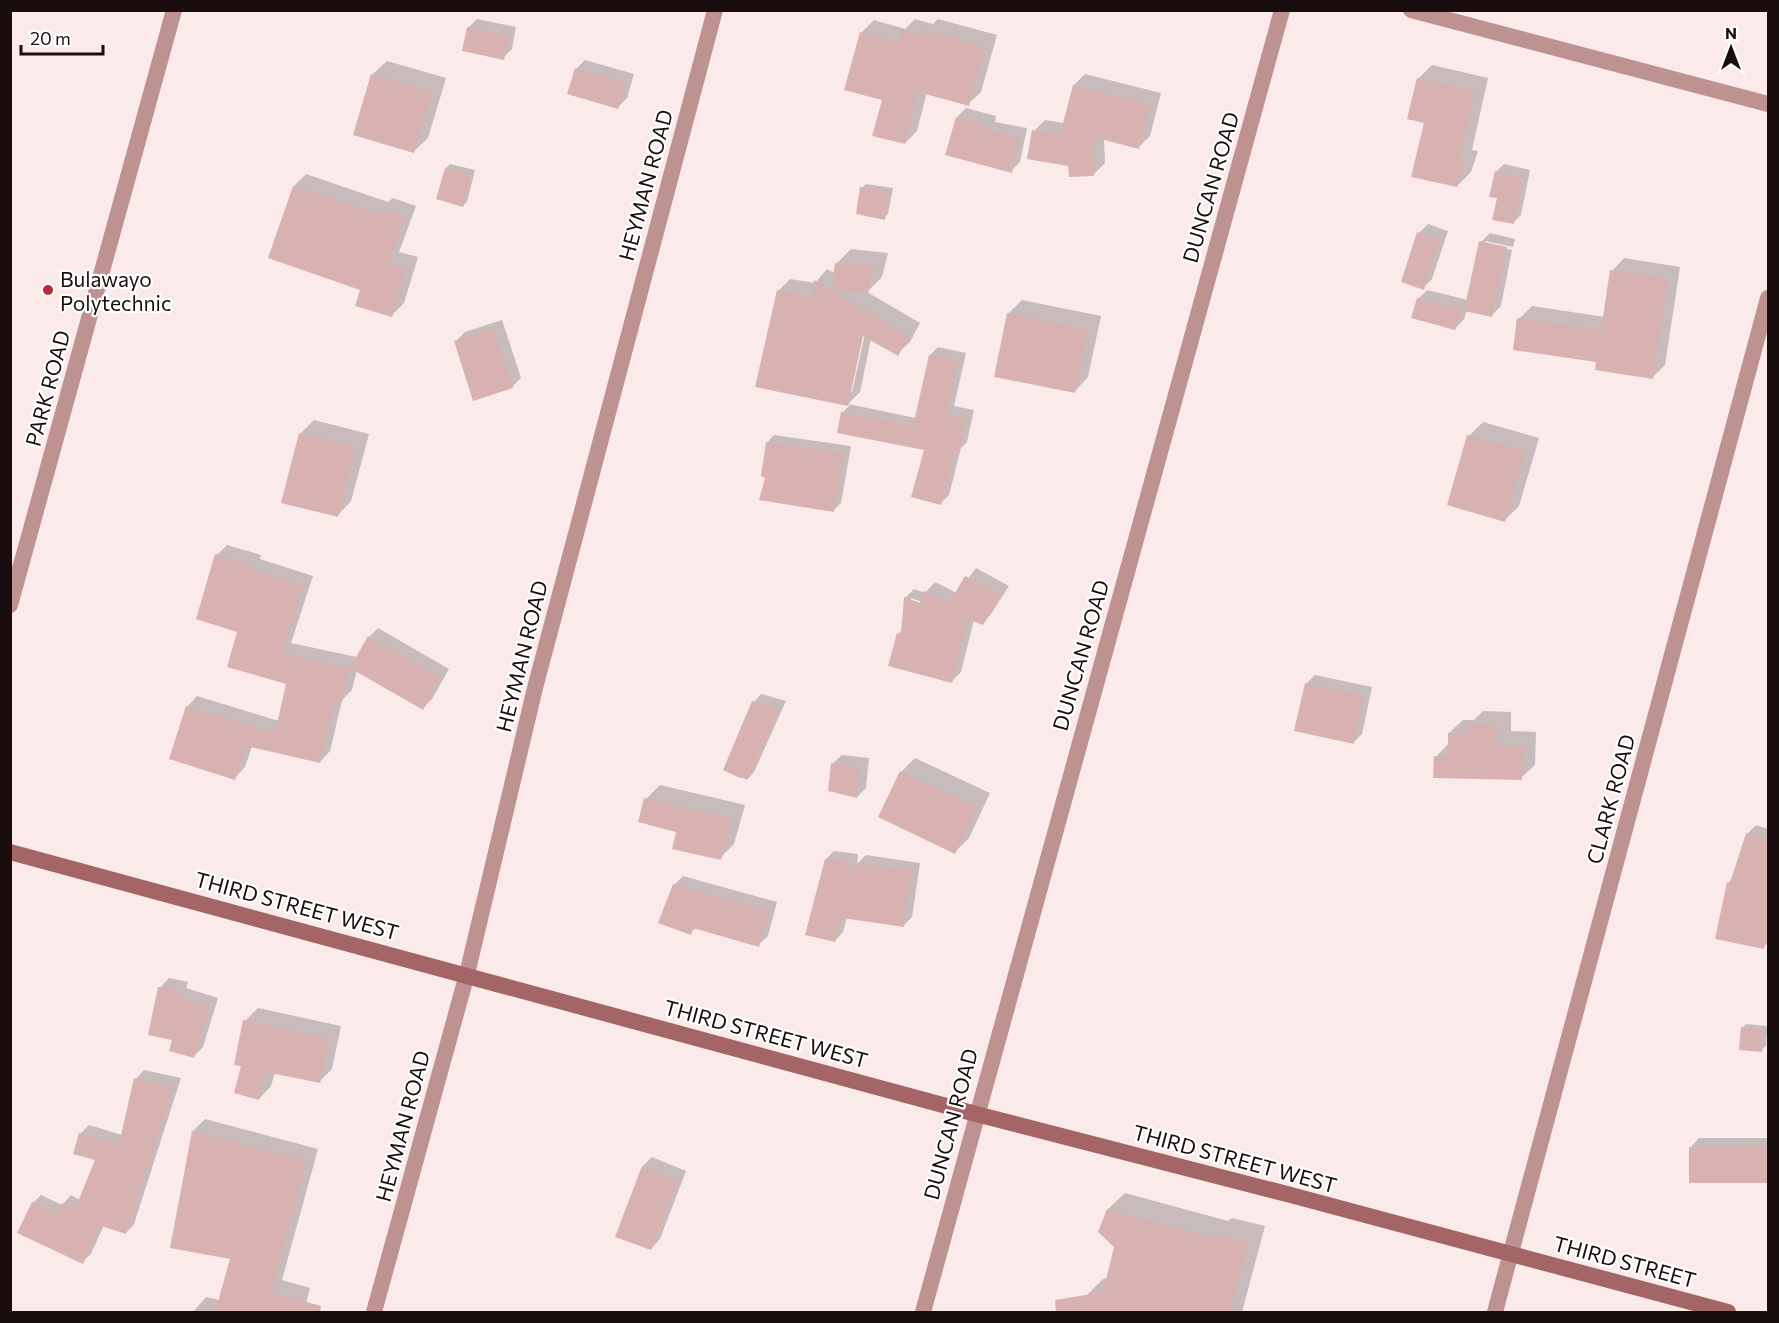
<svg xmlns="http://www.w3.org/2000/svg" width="1779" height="1323" viewBox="0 0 1779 1323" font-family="Commissioner,sans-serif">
  <rect width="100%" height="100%" fill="#fbeaea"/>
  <!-- shadow -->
  <g fill="#0003" fill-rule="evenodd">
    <path d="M 477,19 L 516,27 L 512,49 L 503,58 L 468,28 Z"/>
    <path d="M 915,19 L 933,24 L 938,19 L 997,35 L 981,92 L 968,104 L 927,92 L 917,131 L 905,143 L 883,99 L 861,33 L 874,20 L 905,29 Z"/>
    <path d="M 585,60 L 634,74 L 627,98 L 618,107 L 576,69 Z"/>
    <path d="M 387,61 L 446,78 L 428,138 L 414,151 L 355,134 L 373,74 Z"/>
    <path d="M 1432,65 L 1488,78 L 1472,150 L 1478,151 L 1471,172 L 1457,186 L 1426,121 L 1418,79 Z"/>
    <path d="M 1085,74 L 1161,93 L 1150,136 L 1139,147 L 1104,139 L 1105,163 L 1093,175 L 1070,165 L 1034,131 L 1045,120 L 1064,123 L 1074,85 Z"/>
    <path d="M 966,108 L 996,116 L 995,122 L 1027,128 L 1020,162 L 1011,171 L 957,117 Z"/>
    <path d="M 450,164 L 475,170 L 467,202 L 462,206 L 446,168 Z"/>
    <path d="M 1504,164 L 1530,170 L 1521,215 L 1513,223 L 1498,197 L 1496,172 Z"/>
    <path d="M 306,174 L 388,202 L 393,198 L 416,206 L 399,252 L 418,257 L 404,303 L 392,315 L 362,289 L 294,186 Z"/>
    <path d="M 866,184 L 893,188 L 888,214 L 884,218 L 862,188 Z"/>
    <path d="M 1428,224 L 1448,231 L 1432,279 L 1423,288 L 1419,233 Z"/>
    <path d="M 1490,233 L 1515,239 L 1513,247 L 1485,241 L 1485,244 L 1512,250 L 1501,306 L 1492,315 L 1467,310 L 1464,319 L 1455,329 L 1418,299 L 1427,290 L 1468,300 L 1481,242 Z"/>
    <path d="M 851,249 L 888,253 L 882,277 L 867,292 L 920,323 L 910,342 L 897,354 L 871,339 L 860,392 L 848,404 L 916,418 L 930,355 L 938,347 L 966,353 L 954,406 L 974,410 L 967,442 L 961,448 L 949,495 L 941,503 L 926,449 L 842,413 L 850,405 L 757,386 L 778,291 L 790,279 L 815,283 L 827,269 L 836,274 L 837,263 ZM 863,328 L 866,329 L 852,392 L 849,392 Z"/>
    <path d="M 1624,258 L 1680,267 L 1665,365 L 1652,378 L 1598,361 L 1519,319 L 1532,306 L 1605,317 L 1612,271 Z"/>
    <path d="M 1022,300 L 1101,316 L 1088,377 L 1075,391 L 1008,314 Z"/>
    <path d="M 502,320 L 521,378 L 512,387 L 456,341 L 465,332 Z"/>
    <path d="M 314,420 L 369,434 L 351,501 L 338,515 L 301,433 Z"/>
    <path d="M 1483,422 L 1539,438 L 1519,506 L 1505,520 L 1469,436 Z"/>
    <path d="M 774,435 L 851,446 L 841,503 L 834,510 L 767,477 L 767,443 Z"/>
    <path d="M 227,545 L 261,555 L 260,559 L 313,576 L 291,643 L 357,657 L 369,637 L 378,628 L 449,669 L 432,699 L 423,708 L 357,670 L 352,690 L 342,700 L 330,751 L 320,762 L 252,746 L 245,767 L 235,778 L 187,707 L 197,696 L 279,721 L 288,683 L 239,631 L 217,555 Z"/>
    <path d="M 976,568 L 1009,586 L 991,614 L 982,624 L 974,620 L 961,672 L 952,681 L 898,634 L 903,629 L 905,598 L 914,589 L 925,593 L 935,582 L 957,593 ZM 911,598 L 927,604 L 926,607 L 911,602 Z"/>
    <path d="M 1315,675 L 1372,687 L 1362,734 L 1353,743 L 1306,684 Z"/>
    <path d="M 761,694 L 786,701 L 754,772 L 747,780 L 725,770 L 754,702 Z"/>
    <path d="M 1483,711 L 1511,712 L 1511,731 L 1536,732 L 1535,765 L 1521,778 L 1436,757 L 1449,743 L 1449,733 L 1463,720 L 1474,720 Z"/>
    <path d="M 842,755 L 869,758 L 866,788 L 857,797 L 832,764 Z"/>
    <path d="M 915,758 L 990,793 L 969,838 L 955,852 L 901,772 Z"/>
    <path d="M 660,785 L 745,805 L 734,844 L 720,858 L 678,831 L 646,799 Z"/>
    <path d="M 1756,825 L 1768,829 L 1768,942 L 1763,948 L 1728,883 L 1733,878 L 1747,834 Z"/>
    <path d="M 834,851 L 858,854 L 857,864 L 866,855 L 920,863 L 912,917 L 904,925 L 847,917 L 843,932 L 835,941 L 826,859 Z"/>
    <path d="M 683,876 L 777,902 L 768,936 L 758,945 L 696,928 L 690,933 L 674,885 Z"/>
    <path d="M 169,978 L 188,982 L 186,988 L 218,998 L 203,1047 L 194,1056 L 174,1039 L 160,988 Z"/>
    <path d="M 258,1008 L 341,1026 L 332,1069 L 319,1082 L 275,1072 L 271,1086 L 259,1099 L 243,1065 L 245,1021 Z"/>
    <path d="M 1768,1017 L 1766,1046 L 1761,1050 L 1742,1028 L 1746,1024 L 1767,1026 Z"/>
    <path d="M 144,1070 L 181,1078 L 134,1224 L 126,1233 L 104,1225 L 91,1254 L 82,1262 L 33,1203 L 41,1195 L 62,1205 L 71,1195 L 80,1200 L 97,1159 L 81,1133 L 89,1125 L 122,1135 L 136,1079 Z"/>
    <path d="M 205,1119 L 318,1149 L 282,1280 L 310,1288 L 305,1308 L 300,1312 L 258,1310 L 258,1312 L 193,1312 L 206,1297 L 220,1300 L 232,1257 L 193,1131 Z"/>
    <path d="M 1699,1138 L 1768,1138 L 1768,1181 L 1690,1182 L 1690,1148 Z"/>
    <path d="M 652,1157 L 686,1171 L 660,1239 L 651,1249 L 643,1166 Z"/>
    <path d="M 1125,1193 L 1228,1221 L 1232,1218 L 1265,1226 L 1242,1312 L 1080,1312 L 1086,1296 L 1103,1279 L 1108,1278 L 1115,1247 L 1108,1209 Z"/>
  </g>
  <!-- building -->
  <g fill="#d8b2b1">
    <path d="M 467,27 L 509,36 L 504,60 L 462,51 Z"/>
    <path d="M 901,30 L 922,36 L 924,30 L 986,47 L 969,106 L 918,92 L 905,144 L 872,136 L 882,100 L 844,90 L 860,32 L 898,42 Z"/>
    <path d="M 575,68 L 626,83 L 618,109 L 567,94 Z"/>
    <path d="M 371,74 L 433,92 L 414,153 L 353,135 Z"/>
    <path d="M 1417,78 L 1475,91 L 1459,164 L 1465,165 L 1457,187 L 1411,177 L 1424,123 L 1407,119 Z"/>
    <path d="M 1073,85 L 1150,104 L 1139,149 L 1093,137 L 1094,176 L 1069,177 L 1068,166 L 1027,159 L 1032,130 L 1060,135 Z"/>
    <path d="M 956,117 L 988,125 L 987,131 L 1019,137 L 1012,173 L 945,155 Z"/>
    <path d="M 445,168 L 472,174 L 463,207 L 436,199 Z"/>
    <path d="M 1495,171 L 1523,177 L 1514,224 L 1492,220 L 1497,198 L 1489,197 Z"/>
    <path d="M 293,186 L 377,214 L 379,209 L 405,218 L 388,264 L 406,269 L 392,317 L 355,306 L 360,290 L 268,258 Z"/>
    <path d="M 860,187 L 889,192 L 885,220 L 856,214 Z"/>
    <path d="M 1417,232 L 1440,240 L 1424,290 L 1401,282 Z"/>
    <path d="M 1479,241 L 1507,247 L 1492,317 L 1464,311 Z"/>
    <path d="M 835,263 L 875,266 L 868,293 L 832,290 Z"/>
    <path d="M 1610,270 L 1668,279 L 1653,379 L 1595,370 L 1596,362 L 1513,350 L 1517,318 L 1601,330 Z"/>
    <path d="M 814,280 L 909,336 L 898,356 L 863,336 L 848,406 L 755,387 L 777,290 L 812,297 Z"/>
    <path d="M 1417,298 L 1461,310 L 1455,330 L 1411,318 Z"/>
    <path d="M 1007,313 L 1088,330 L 1075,393 L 994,377 Z"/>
    <path d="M 493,328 L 513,388 L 473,401 L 454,341 Z"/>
    <path d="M 929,355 L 959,361 L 946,414 L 967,419 L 959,451 L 955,451 L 941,505 L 911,497 L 924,450 L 837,433 L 841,412 L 913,426 Z"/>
    <path d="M 299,433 L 356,447 L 338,517 L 281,503 Z"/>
    <path d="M 1467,435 L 1526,451 L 1505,522 L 1447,505 Z"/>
    <path d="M 766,442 L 844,453 L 834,512 L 759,500 L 765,478 L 761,476 Z"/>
    <path d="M 215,554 L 251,565 L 250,569 L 304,586 L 282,653 L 350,668 L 342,702 L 335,700 L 320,763 L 246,746 L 235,780 L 169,759 L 186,706 L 275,733 L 286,684 L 227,667 L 237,632 L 196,619 Z"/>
    <path d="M 965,576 L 1001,595 L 983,625 L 968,619 L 952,683 L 888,666 L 897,633 L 901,634 L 904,597 L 920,603 L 924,591 L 949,603 Z"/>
    <path d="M 368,636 L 441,678 L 423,710 L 350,668 Z"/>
    <path d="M 1305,683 L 1364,696 L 1354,744 L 1294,731 Z"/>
    <path d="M 752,701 L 780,709 L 749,778 L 740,778 L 723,770 Z"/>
    <path d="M 1468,724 L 1498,725 L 1498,745 L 1523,746 L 1522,780 L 1433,778 L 1434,756 L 1448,757 L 1448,733 L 1468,733 Z"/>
    <path d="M 831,763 L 860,767 L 857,798 L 828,791 Z"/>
    <path d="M 900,771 L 977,807 L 955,854 L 878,817 Z"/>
    <path d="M 644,798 L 732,818 L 721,860 L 672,849 L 676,832 L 638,822 Z"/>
    <path d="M 1746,833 L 1768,840 L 1768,926 L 1764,949 L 1715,939 L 1727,882 L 1730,883 Z"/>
    <path d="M 825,859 L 850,862 L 848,879 L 856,863 L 912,871 L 904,927 L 842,918 L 835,942 L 805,935 Z"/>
    <path d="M 673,884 L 769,911 L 759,947 L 693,928 L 691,935 L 658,923 Z"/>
    <path d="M 158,987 L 180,991 L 178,997 L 210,1007 L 194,1058 L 169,1051 L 172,1040 L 148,1035 Z"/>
    <path d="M 243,1020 L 329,1038 L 320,1083 L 266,1072 L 259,1100 L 234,1093 L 241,1066 L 234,1065 Z"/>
    <path d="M 1741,1027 L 1764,1030 L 1762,1052 L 1739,1050 Z"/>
    <path d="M 134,1078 L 174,1087 L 126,1234 L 101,1226 L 83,1264 L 17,1233 L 32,1202 L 56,1214 L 62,1203 L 75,1209 L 95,1160 L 73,1154 L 79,1133 L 119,1144 Z"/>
    <path d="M 192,1131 L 307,1161 L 271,1292 L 321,1306 L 320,1312 L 215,1312 L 230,1259 L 170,1248 Z"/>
    <path d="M 1768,1146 L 1768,1183 L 1689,1183 L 1689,1147 Z"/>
    <path d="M 642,1166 L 678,1180 L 651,1250 L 615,1237 Z"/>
    <path d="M 1107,1209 L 1213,1238 L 1214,1234 L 1249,1243 L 1230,1312 L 1056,1312 L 1055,1300 L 1103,1292 L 1114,1247 L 1098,1232 Z"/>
  </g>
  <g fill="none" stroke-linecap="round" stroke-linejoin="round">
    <!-- minor -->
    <g stroke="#bf9292" stroke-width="16">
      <path d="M 1411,10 L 1768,104"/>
      <path d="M 10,605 L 174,10"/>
      <path d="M 374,1312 L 467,974 L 535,688 L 715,10"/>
      <path d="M 923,1312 L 1282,10"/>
      <path d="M 1495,1312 L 1768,298"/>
    </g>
    <!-- secondary -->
    <path stroke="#a46566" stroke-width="16" d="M 10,852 L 976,1114 L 1287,1194 L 1728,1312"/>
  </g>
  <!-- markers -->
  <circle fill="#b8273c" stroke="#fff" stroke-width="2" cx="48" cy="290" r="6"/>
  <g text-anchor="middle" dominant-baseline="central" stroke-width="4.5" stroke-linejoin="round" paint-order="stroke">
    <!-- street labels -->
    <g font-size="21" fill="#1a0d0d" stroke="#fff">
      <text transform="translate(645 185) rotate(-75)">HEYMAN ROAD</text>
      <text transform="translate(1210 187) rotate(-74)">DUNCAN ROAD</text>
      <text transform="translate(47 388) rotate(-75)">PARK ROAD</text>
      <text transform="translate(1080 655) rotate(-74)">DUNCAN ROAD</text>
      <text transform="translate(521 656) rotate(-76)">HEYMAN ROAD</text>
      <text transform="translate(1610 799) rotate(-75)">CLARK ROAD</text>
      <text transform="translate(297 905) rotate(15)">THIRD STREET WEST</text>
      <text transform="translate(766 1033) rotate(15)">THIRD STREET WEST</text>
      <text transform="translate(950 1124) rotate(-75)">DUNCAN ROAD</text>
      <text transform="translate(402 1126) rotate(-75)">HEYMAN ROAD</text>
      <text transform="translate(1235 1158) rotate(15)">THIRD STREET WEST</text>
      <text transform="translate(1625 1261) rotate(15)">THIRD STREET</text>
    </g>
    <!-- poi labels -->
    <g font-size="21" fill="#1a0d0d" stroke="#fff" text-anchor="start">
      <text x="60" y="278">Bulawayo<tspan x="60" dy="24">Polytechnic</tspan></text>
    </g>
  </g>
  <!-- border -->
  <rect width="1779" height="1323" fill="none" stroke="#1a0d0d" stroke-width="24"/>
  <!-- north arrow -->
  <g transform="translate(1731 48)" stroke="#ffffff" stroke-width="4.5" paint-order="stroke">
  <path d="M0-4.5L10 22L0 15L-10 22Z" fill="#1a0d0d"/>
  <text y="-9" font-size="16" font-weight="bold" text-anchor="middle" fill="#1a0d0d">N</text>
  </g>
  <!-- scale -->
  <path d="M21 45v9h82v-9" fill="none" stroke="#1a0d0d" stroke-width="3"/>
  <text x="30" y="45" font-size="18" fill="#1a0d0d" stroke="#ffffff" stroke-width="4.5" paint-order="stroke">20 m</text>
</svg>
